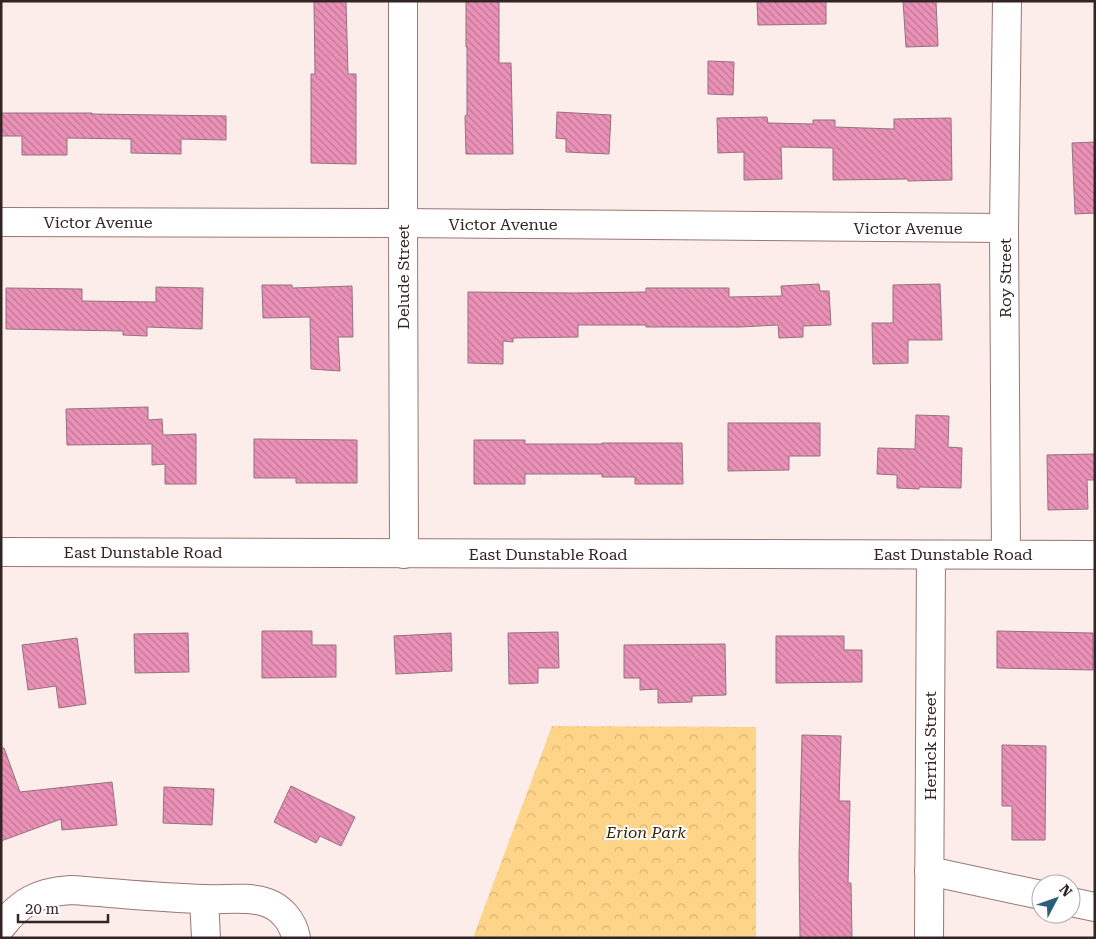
<svg xmlns="http://www.w3.org/2000/svg" width="1096" height="939" viewBox="0 0 1096 939" font-family="'Roboto Serif',serif">
  <defs>
    <pattern id="park-crowns" width="20" height="18" patternUnits="userSpaceOnUse" patternTransform="scale(1.25)"><rect width="20" height="18" fill="#fdd488"/><path d="M2 6a3 3 0 1 1 6 0M12 15a3 3 0 1 1 6 0" fill="none" stroke="#d9b675"/></pattern>
    <pattern id="building-back-hatch" width="6" height="6" patternUnits="userSpaceOnUse" patternTransform="scale(1.25)"><rect width="6" height="6" fill="#eb91b7"/><path d="M-1 5l2 2M0 0l6 6M5-1l2 2" fill="none" stroke="#bf7694"/></pattern>
  </defs>
  <rect width="100%" height="100%" fill="#fcecea"/>
  <!-- park -->
  <path fill="url(#park-crowns)" d="M 552,726 L 756,727 L 756,938 L 473,938 Z"/>
  <!-- building -->
  <g fill="url(#building-back-hatch)" stroke="#947380">
    <path d="M 314,1 L 346,1 L 348,74 L 356,74 L 356,164 L 311,163 L 311,74 L 315,74 Z"/>
    <path d="M 466,1 L 499,1 L 499,63 L 511,63 L 513,154 L 466,154 L 465,116 L 467,115 L 467,47 L 466,47 Z"/>
    <path d="M 757,1 L 826,1 L 826,24 L 758,25 Z"/>
    <path d="M 903,1 L 936,1 L 938,46 L 906,47 Z"/>
    <path d="M 708,61 L 734,62 L 733,95 L 708,94 Z"/>
    <path d="M 557,112 L 611,115 L 609,154 L 566,152 L 566,139 L 556,138 Z"/>
    <path d="M 1,113 L 92,113 L 92,114 L 226,116 L 226,140 L 181,139 L 181,154 L 131,153 L 131,139 L 67,138 L 67,155 L 22,155 L 22,136 L 1,136 Z"/>
    <path d="M 767,117 L 768,123 L 813,124 L 813,120 L 835,120 L 835,127 L 894,129 L 894,119 L 951,118 L 952,180 L 908,181 L 908,179 L 833,180 L 833,148 L 781,147 L 782,179 L 744,180 L 744,152 L 718,153 L 717,118 Z"/>
    <path d="M 1095,142 L 1095,213 L 1075,214 L 1072,143 Z"/>
    <path d="M 819,284 L 820,291 L 829,291 L 831,325 L 803,326 L 803,337 L 779,338 L 778,325 L 740,327 L 646,327 L 646,325 L 578,325 L 578,337 L 513,338 L 513,342 L 503,341 L 503,364 L 468,363 L 468,292 L 573,293 L 646,292 L 646,288 L 729,288 L 729,297 L 782,296 L 781,286 Z"/>
    <path d="M 940,284 L 942,340 L 908,340 L 908,363 L 873,364 L 872,323 L 893,323 L 893,285 Z"/>
    <path d="M 262,285 L 292,285 L 292,288 L 352,286 L 353,337 L 338,337 L 340,371 L 311,369 L 310,317 L 263,318 Z"/>
    <path d="M 156,287 L 203,288 L 202,329 L 147,327 L 147,336 L 123,335 L 123,331 L 6,329 L 6,288 L 82,289 L 82,301 L 156,302 Z"/>
    <path d="M 148,407 L 148,420 L 162,419 L 163,435 L 196,434 L 196,484 L 165,484 L 165,464 L 152,465 L 152,444 L 67,445 L 66,409 Z"/>
    <path d="M 916,415 L 949,416 L 948,447 L 962,448 L 961,488 L 919,487 L 919,489 L 897,488 L 897,475 L 877,474 L 878,448 L 915,449 Z"/>
    <path d="M 728,423 L 820,423 L 820,456 L 789,456 L 789,470 L 728,471 Z"/>
    <path d="M 254,439 L 357,440 L 357,483 L 296,483 L 296,478 L 254,478 Z"/>
    <path d="M 474,440 L 525,440 L 525,444 L 602,444 L 602,443 L 682,443 L 683,484 L 635,484 L 635,477 L 602,477 L 602,474 L 525,474 L 525,484 L 474,484 Z"/>
    <path d="M 1095,454 L 1095,480 L 1087,480 L 1088,509 L 1048,510 L 1047,455 Z"/>
    <path d="M 262,631 L 312,631 L 312,645 L 336,645 L 336,677 L 262,678 Z"/>
    <path d="M 997,631 L 1093,633 L 1093,670 L 997,668 Z"/>
    <path d="M 558,632 L 559,668 L 538,668 L 538,683 L 509,684 L 508,633 Z"/>
    <path d="M 188,633 L 189,672 L 135,673 L 134,634 Z"/>
    <path d="M 451,633 L 452,671 L 396,674 L 394,636 Z"/>
    <path d="M 776,636 L 844,636 L 844,650 L 862,650 L 862,682 L 776,683 Z"/>
    <path d="M 77,638 L 86,704 L 59,708 L 56,686 L 28,690 L 22,645 Z"/>
    <path d="M 725,644 L 726,695 L 692,696 L 692,702 L 658,703 L 658,689 L 640,690 L 640,678 L 624,678 L 624,645 Z"/>
    <path d="M 802,735 L 841,736 L 839,801 L 850,801 L 848,883 L 851,883 L 852,938 L 800,938 L 799,857 Z"/>
    <path d="M 1002,745 L 1046,746 L 1045,840 L 1012,840 L 1012,806 L 1002,806 Z"/>
    <path d="M 1,748 L 4,748 L 20,792 L 112,782 L 117,825 L 62,830 L 61,819 L 1,841 Z"/>
    <path d="M 291,786 L 355,817 L 341,846 L 320,836 L 316,843 L 274,822 Z"/>
    <path d="M 164,787 L 214,789 L 212,825 L 163,823 Z"/>
  </g>
  <g fill="none" stroke-linecap="round" stroke-linejoin="round">
    <defs>
      <g id="minor">
        <path d="M 403,1 L 403,223 L 404,554"/>
        <path d="M 1,222 L 403,223 L 1004,228"/>
        <path d="M 1006,554 L 1004,228 L 1007,1"/>
        <path d="M 929,871 L 1041,895"/>
        <path d="M 204,899 L 206,938"/>
        <path d="M 1071,902 L 1095,907"/>
        <path d="M 1,927 C 21,901 39,892 71,890 C 116,893 160,898 204,899 C 223,900 247,896 265,902 C 281,907 293,921 296,938"/>
        <path d="M 929,938 L 931,555"/>
      </g>
      <path id="tertiary" d="M 1,552 L 1095,555"/>
    </defs>
    <!-- minor casing -->
    <use href="#minor" stroke="#9a7775" stroke-width="30"/>
    <!-- tertiary casing -->
    <use href="#tertiary" stroke="#9a7775" stroke-width="30"/>
    <!-- minor -->
    <use href="#minor" stroke="#fff" stroke-width="28"/>
    <!-- tertiary -->
    <use href="#tertiary" stroke="#fff" stroke-width="28"/>
  </g>
  <g text-anchor="middle" dominant-baseline="central" stroke-width="4" stroke-linejoin="round" paint-order="stroke">
    <!-- street labels -->
    <g font-size="16" fill="#322423" stroke="#fff">
      <text x="98" y="222">Victor Avenue</text>
      <text x="503" y="224">Victor Avenue</text>
      <text x="908" y="228">Victor Avenue</text>
      <text transform="translate(403 277) rotate(-90)">Delude Street</text>
      <text transform="translate(1005 278) rotate(-90)">Roy Street</text>
      <text x="143" y="552">East Dunstable Road</text>
      <text x="548" y="554">East Dunstable Road</text>
      <text x="953" y="554">East Dunstable Road</text>
      <text transform="translate(930 746) rotate(-90)">Herrick Street</text>
    </g>
    <!-- park labels -->
    <g font-size="16" font-style="italic" fill="#372600" stroke="#fff">
      <text x="646" y="832">Erion Park</text>
    </g>
  </g>
  <!-- border -->
  <rect width="1096" height="939" fill="none" stroke="#322423" stroke-width="5"/>
  <!-- north arrow -->
  <g transform="translate(1056 899) rotate(49)"><circle r="24" fill="#ffffff" stroke="#ada7a7"/>
  <path d="M0-4L9 19L0 12L-9 19Z" fill="#2a5e7a"/>
  <text y="-8" font-size="14" font-weight="bold" text-anchor="middle" fill="#322423">N</text>
  </g>
  <!-- scale -->
  <path d="M18 914v8h90v-8" fill="none" stroke="#322423" stroke-width="2.5"/>
  <text x="25" y="914" font-size="15" fill="#322423" stroke="#ffffff" stroke-width="4" paint-order="stroke">20 m</text>
</svg>
